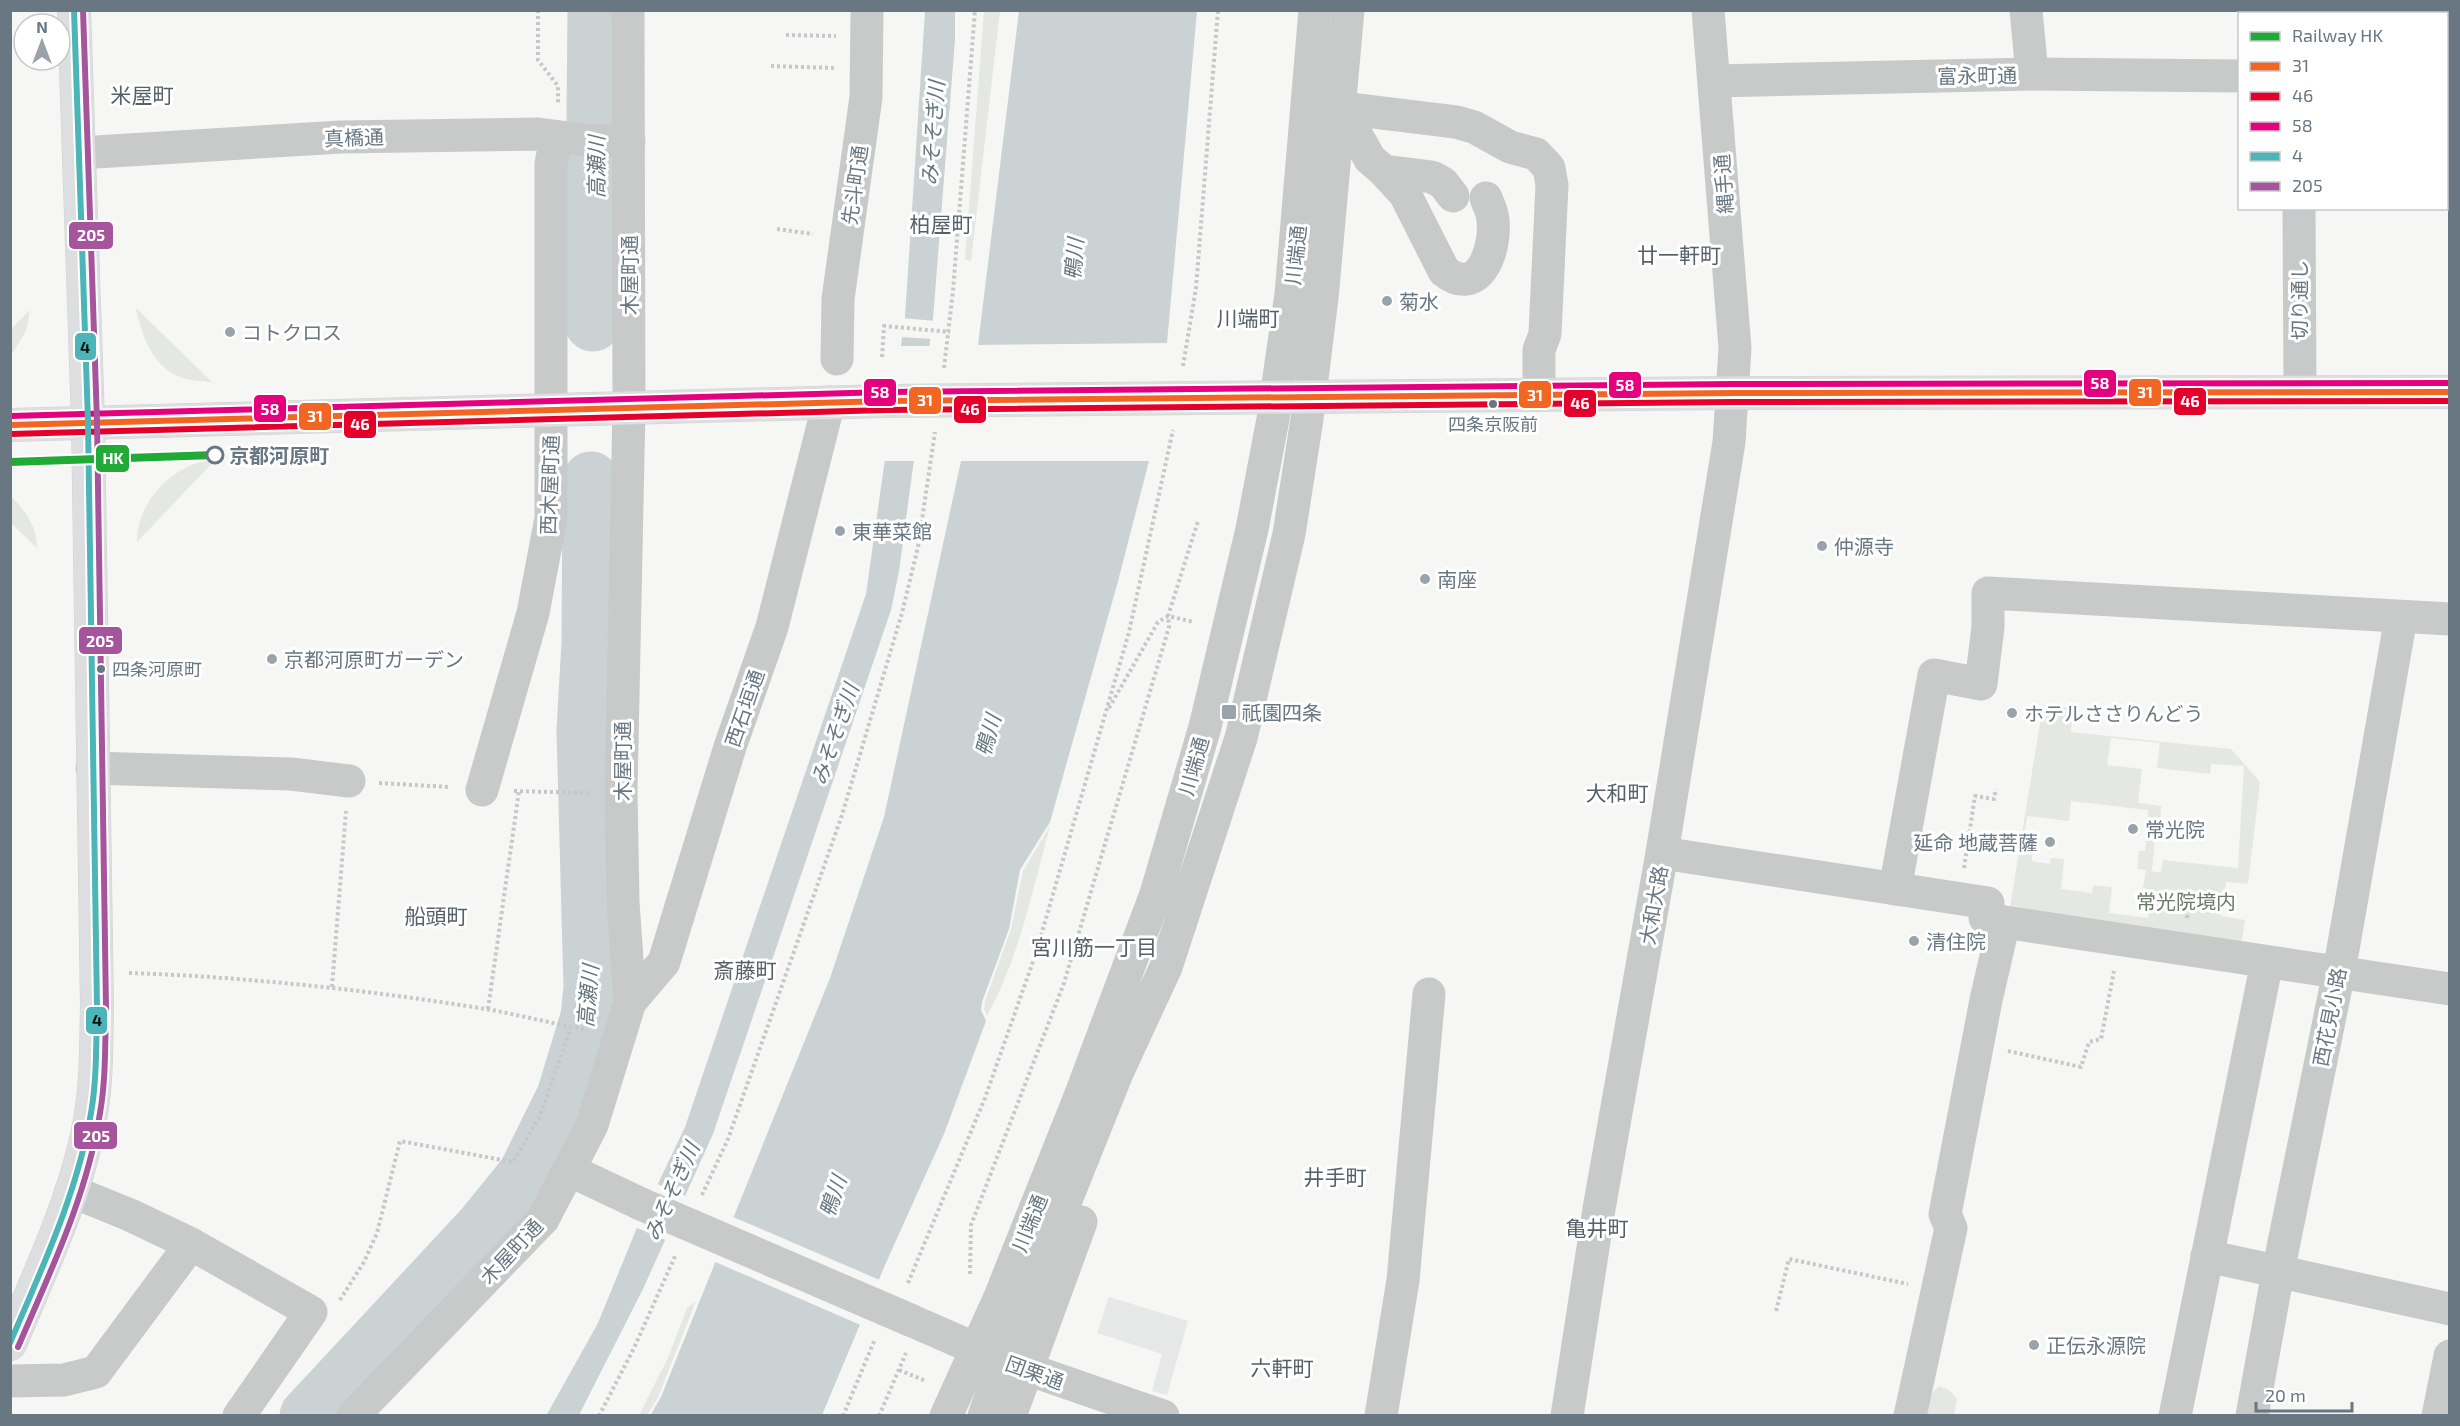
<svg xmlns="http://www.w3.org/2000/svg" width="2460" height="1426" viewBox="0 0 2460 1426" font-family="'Exo 2','Noto Sans JP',sans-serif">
  <rect width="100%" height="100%" fill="#f6f6f5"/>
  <!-- built -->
  <path fill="#e6e7e7" d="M 1109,1297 L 1188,1321 L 1167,1395 L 1152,1391 L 1162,1354 L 1097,1333 Z"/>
  <!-- green -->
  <g fill="#e5e7e3" fill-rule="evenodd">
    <path d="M 984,11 L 1000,11 L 971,261 L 965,260 Z"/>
    <path d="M 136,308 L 212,382 C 201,381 190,381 180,377 C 153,367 141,334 136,308 Z"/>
    <path d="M 30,310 L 26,331 L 11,356 L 11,329 Z"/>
    <path d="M 216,459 L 137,542 C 137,500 175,462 216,459 Z"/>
    <path d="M 11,496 C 26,511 37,527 37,548 L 11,523 Z"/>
    <path d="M 2043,705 L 2073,708 L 2071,732 L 2231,749 L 2260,782 L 2248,884 L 2226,882 L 2221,916 L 2245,920 L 2241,946 L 2009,913 ZM 2111,738 L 2160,743 L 2157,768 L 2210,774 L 2211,764 L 2244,766 L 2238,868 L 2163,860 L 2161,873 L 2152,871 L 2155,837 L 2147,836 L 2145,851 L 2139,851 L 2137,869 L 2146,870 L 2143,888 L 2151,890 L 2148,918 L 2109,913 L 2112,887 L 2093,885 L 2092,893 L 2061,889 L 2064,859 L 2051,858 L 2050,864 L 2032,861 L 2032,855 L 2022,854 L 2027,816 L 2069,821 L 2071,801 L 2148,810 L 2148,821 L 2160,823 L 2161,806 L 2138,803 L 2142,769 L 2107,765 Z"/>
    <path d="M 1050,826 C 1033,889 1019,958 987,1016 L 984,1009 L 985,1001 L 1011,929 L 1023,871 Z"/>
    <path d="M 696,1301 L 658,1397 L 647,1415 L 639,1415 L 668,1358 L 687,1308 Z"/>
    <path d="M 1939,1386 L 1949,1390 L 1957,1399 L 1954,1415 L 1925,1416 L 1932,1393 Z"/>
  </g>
  <!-- water -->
  <g fill="#cbd2d4">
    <path d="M 925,11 L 955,11 L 955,39 L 933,319 L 899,571 L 891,610 L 713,1134 L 643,1289 L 579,1415 L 546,1416 L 598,1323 L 636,1230 L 685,1127 L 866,594 L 905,317 Z"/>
    <path d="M 1019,11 L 1197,11 L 1167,343 L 1149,461 L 1117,585 L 1050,822 L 1020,870 L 1009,929 L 982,1002 L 981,1010 L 986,1021 L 944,1134 L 885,1265 L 822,1415 L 650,1416 L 661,1397 L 830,978 L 884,817 L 961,461 L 978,345 Z"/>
  </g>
  <!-- pier -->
  <g fill="#f6f6f5">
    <path d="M 901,318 L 936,321 L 934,339 L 899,337 Z"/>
    <path d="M 1170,343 L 1152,461 L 958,461 L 975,345 Z"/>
    <path d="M 898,346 L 933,346 L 917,461 L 882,461 Z"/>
    <path d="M 655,1183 L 688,1197 L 668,1241 L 635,1227 Z"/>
    <path d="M 731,1216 L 882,1281 L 863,1326 L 713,1261 Z"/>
  </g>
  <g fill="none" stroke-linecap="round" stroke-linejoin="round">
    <!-- river -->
    <g stroke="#cbd2d4" stroke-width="57">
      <path d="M 593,323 L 596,10"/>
      <path d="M 308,1416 L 483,1228 L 526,1175 L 565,1096 L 589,1017 L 592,988 L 585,730 L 590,643 L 591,480"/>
    </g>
    <defs>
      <g id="major">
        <path d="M 1196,398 L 1734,393 L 2450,392"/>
        <path d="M 10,425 L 886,401"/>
        <path d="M 10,1344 C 41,1269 78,1194 91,1114 C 97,1079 96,1043 97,1008 L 88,421 L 74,10"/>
      </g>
    </defs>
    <!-- major casing -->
    <use href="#major" stroke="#d2d3d3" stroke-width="34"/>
    <!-- path -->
    <g stroke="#c6c7c8" stroke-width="4" stroke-dasharray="3 3" stroke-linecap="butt">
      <path d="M 538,10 L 538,60 L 558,86 L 558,103"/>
      <path d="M 786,35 L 836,36"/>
      <path d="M 771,66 L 835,68"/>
      <path d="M 777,229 L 813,234"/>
      <path d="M 882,357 L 884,326 L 950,332"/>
      <path d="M 1183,366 L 1196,288 L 1218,10"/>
      <path d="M 944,368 L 953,291 L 975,10"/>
      <path d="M 1109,708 L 1158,622 L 1168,616 L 1194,622"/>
      <path d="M 379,783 L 449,787"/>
      <path d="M 514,791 L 590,793"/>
      <path d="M 1964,868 L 1975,796 L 1994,799 L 1996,789"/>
      <path d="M 2187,918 L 2190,889"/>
      <path d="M 129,973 C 248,977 368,990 486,1009 C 520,1015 554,1024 588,1030"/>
      <path d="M 332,987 L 346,811"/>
      <path d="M 488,1009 L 519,791"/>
      <path d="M 2008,1051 L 2081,1067 L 2089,1042 L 2101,1039 L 2114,971"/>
      <path d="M 702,1195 L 728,1139 L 842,815 L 902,613 L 918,547 L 935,432"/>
      <path d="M 970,1274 L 971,1225 L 1064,983 L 1169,627 L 1168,616 L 1198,521"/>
      <path d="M 908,1283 L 985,1098 L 1036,953 L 1129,632 L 1173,430"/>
      <path d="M 340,1300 L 364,1262 L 377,1233 L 400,1141 L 513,1162 L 540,1116 L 571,1027"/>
      <path d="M 1776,1311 L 1789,1259 L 1908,1284"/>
      <path d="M 899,1370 L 926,1381"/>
      <path d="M 599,1416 L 634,1348 L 676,1254"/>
      <path d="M 843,1416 L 875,1339"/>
      <path d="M 879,1416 L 906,1353"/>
    </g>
    <!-- minor -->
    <g stroke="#c8caca" stroke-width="33">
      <path d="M 2026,10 L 2032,74"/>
      <path d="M 2319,14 L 2319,10"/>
      <path d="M 2446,79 L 2450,79"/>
      <path d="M 1715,81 L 2032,74 L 2240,76"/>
      <path d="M 79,153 L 341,137 L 538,134 L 584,140 L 629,141"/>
      <path d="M 1384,171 L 1405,194 L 1444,271 C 1479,299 1496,250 1493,221 C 1493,213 1489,206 1486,198"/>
      <path d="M 1453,196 L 1443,183 L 1432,177 L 1384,171 L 1370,159 L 1341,108 L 1456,122 L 1474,127 L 1510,147 L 1536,154 L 1549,168 L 1552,185 L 1545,334 L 1539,350 L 1539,395"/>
      <path d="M 2299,208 L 2300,392"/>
      <path d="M 837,359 L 838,299 L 866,97 L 867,10"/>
      <path d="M 92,768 L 291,774 L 349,781"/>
      <path d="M 482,790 L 533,613 L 551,518 L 551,164 L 556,137"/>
      <path d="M 1662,853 L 1988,903 L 1985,918 L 2004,922 L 2450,989"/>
      <path d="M 1895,889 L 1934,675 L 1981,684 L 1988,627 L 1988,593 L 2450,619"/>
      <path d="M 630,1002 L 664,962 L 730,747 L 772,627 L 829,402"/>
      <path d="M 569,1170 L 641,1204"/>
      <path d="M 71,1191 L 130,1215 L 191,1244"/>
      <path d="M 2207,1256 L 2450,1309"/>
      <path d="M 910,1320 L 1004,1361 L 1163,1416"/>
      <path d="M 10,1381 L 64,1380 L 96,1372 L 191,1244 L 311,1312 L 239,1416"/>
      <path d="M 353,1416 L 543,1219 L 592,1125 L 630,1002 L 623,902 L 621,792 L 629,408 L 628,10"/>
      <path d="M 946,1416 L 1000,1297 L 1081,1094 L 1156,894 L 1205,727 L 1252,529 L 1273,419 L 1291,294 L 1315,10"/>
      <path d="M 984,1416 L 1023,1307 L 1117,1073 L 1166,967 L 1241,738 L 1289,534 L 1307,419 L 1322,298 L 1348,10"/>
      <path d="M 1010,1416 L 1081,1222"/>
      <path d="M 1381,1416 L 1403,1280 L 1429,994"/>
      <path d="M 1567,1416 L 1599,1209 L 1662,853 L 1729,442 L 1735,348 L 1708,10"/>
      <path d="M 1910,1416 L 1951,1228 L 1945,1214 L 1986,1000 L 2004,922"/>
      <path d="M 2175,1416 L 2267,962"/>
      <path d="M 2252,1416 L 2278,1272 L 2339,972 L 2401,617"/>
      <path d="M 2438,1416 L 2450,1356"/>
    </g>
    <!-- major -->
    <use href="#major" stroke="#dddedf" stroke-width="33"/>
    <defs>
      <path id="major-bridge" d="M 886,401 L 1196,398"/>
    </defs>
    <!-- major-bridge casing -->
    <use href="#major-bridge" stroke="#d2d3d3" stroke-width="34" stroke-linecap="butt"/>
    <!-- minor-bridge -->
    <path stroke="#c8caca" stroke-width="33" d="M 641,1204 L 910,1320"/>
    <!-- major-bridge -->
    <use href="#major-bridge" stroke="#dddedf" stroke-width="33"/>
    <defs>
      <path id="bus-1" d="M 10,425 L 886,401 L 1734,393 L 2450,392"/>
      <path id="bus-2" d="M 10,434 L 886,410 L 1734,402 L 2450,401"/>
      <path id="bus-3" d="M 10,416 L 886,392 L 1734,384 L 2450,383"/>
      <path id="bus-4" d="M 10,1343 C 42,1268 77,1194 91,1113 C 97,1079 96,1043 97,1008 L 88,421 L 74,10"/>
      <path id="bus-5" d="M 18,1347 C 50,1272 87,1196 100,1113 C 106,1079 105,1043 106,1008 L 97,421 L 83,10"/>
    </defs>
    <!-- bus-1 casing -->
    <use href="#bus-1" stroke="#fff" stroke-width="10"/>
    <!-- bus-2 casing -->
    <use href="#bus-2" stroke="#fff" stroke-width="10"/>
    <!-- bus-3 casing -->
    <use href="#bus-3" stroke="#fff" stroke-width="10"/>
    <!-- bus-4 casing -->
    <use href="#bus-4" stroke="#fff" stroke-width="10"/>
    <!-- bus-5 casing -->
    <use href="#bus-5" stroke="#fff" stroke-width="10"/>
    <!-- bus-1 -->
    <use href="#bus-1" stroke="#f26522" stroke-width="6"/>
    <!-- bus-2 -->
    <use href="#bus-2" stroke="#e4002b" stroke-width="6"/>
    <!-- bus-3 -->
    <use href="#bus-3" stroke="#e5007d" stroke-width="6"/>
    <!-- bus-4 -->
    <use href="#bus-4" stroke="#4cb5b7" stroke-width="6"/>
    <!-- bus-5 -->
    <use href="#bus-5" stroke="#a6559d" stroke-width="6"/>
    <defs>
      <path id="rail-1" d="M 10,462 L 215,455"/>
    </defs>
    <!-- rail-1 casing -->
    <use href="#rail-1" stroke="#fff" stroke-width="12"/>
    <!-- rail-1 -->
    <use href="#rail-1" stroke="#21ab36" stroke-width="8"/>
  </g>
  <!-- markers -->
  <g fill="#9aa3aa" stroke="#fff" stroke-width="2">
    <circle cx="1387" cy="301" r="6"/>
    <circle cx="230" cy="332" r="6"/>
    <circle cx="840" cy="531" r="6"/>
    <circle cx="1822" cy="546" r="6"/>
    <circle cx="1425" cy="579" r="6"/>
    <circle cx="272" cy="659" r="6"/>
    <rect x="1221" y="704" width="16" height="16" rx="3"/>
    <circle cx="2012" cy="713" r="6"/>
    <circle cx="2133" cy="829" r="6"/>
    <circle cx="2050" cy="842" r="6"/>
    <circle cx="1914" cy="941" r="6"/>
    <circle cx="2034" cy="1345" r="6"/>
  </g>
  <g fill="#697782" stroke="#fff" stroke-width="2">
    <circle cx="1493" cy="404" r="5"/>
    <circle cx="101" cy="669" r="5"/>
  </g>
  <circle fill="#fff" stroke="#697782" stroke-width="3" cx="215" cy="455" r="8"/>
  <g text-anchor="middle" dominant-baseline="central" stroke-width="6" stroke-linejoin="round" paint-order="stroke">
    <!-- bus labels -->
    <g font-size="18" fill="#697782" stroke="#fff">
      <text x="1493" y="424">四条京阪前</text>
      <text x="112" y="669" text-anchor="start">四条河原町</text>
    </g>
    <!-- street labels -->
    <g font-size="20" fill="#697782" stroke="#fff">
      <text transform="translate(1977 75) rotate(-1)">富永町通</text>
      <text transform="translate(354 137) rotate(-2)">真橋通</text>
      <text transform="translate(1723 184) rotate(-94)">縄手通</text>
      <text transform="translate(854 185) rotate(-82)">先斗町通</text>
      <text transform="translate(1295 255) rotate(-84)">川端通</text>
      <text transform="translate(629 275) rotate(-90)">木屋町通</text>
      <text transform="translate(2299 300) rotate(-90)">切り通し</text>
      <text transform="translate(549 485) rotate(-88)">西木屋町通</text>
      <text transform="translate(744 708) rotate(-71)">西石垣通</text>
      <text transform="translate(622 761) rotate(-90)">木屋町通</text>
      <text transform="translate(1193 766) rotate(-74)">川端通</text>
      <text transform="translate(1653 905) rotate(-80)">大和大路</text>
      <text transform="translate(2329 1017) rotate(-79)">西花見小路</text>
      <text transform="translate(1029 1223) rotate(-68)">川端通</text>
      <text transform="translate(511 1251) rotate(-47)">木屋町通</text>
      <text transform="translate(1035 1372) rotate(20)">団栗通</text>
    </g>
    <!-- poi labels -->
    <g font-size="20" fill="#697782" stroke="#fff" text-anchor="start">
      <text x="1399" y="301">菊水</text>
      <text x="242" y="332">コトクロス</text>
      <text x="852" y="531">東華菜館</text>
      <text x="1834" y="546">仲源寺</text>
      <text x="1437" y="579">南座</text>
      <text x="284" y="659">京都河原町ガーデン</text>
      <text x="1242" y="712">祇園四条</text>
      <text x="2024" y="713">ホテルささりんどう</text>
      <text x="2145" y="829">常光院</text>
      <text x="2038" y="842" text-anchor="end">延命 地蔵菩薩</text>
      <text x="1926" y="941">清住院</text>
      <text x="2046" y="1345">正伝永源院</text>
    </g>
    <!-- stop labels -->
    <g font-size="20" font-weight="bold" fill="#697782" stroke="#fff" text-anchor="start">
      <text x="229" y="455">京都河原町</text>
    </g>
    <!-- park labels -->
    <g font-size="20" fill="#6b7a67" stroke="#fff">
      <text x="2186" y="901">常光院境内</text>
    </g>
    <!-- neighbourhood labels -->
    <g font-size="21" fill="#566068" stroke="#fff">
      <text x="142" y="94">米屋町</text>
      <text x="941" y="223">柏屋町</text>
      <text x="1679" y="254">廿一軒町</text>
      <text x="1248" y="317">川端町</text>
      <text x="1617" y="792">大和町</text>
      <text x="436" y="915">船頭町</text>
      <text x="1094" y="946">宮川筋一丁目</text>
      <text x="745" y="969">斎藤町</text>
      <text x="1335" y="1176">井手町</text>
      <text x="1597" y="1227">亀井町</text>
      <text x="1282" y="1367">六軒町</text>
    </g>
    <!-- water labels -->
    <g font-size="21" font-style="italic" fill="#65777e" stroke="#fff">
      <text transform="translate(932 133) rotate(-86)">みそそぎ川</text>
      <text transform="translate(595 167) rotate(-90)">高瀬川</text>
      <text transform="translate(1073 259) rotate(-85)">鴨川</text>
      <text transform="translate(834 734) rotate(-71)">みそそぎ川</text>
      <text transform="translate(987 735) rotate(-74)">鴨川</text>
      <text transform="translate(587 996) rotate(-85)">高瀬川</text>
      <text transform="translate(671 1191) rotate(-66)">みそそぎ川</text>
      <text transform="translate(832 1196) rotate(-71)">鴨川</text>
    </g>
  </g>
  <g stroke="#fff" stroke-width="2">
    <rect x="68" y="221" width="46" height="29" rx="6" fill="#a6559d"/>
    <rect x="74" y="332" width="23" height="29" rx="6" fill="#4cb5b7"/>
    <rect x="2083" y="369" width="34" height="29" rx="6" fill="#e5007d"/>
    <rect x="1608" y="371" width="34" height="28" rx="6" fill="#e5007d"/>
    <rect x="863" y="378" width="34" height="29" rx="6" fill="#e5007d"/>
    <rect x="2128" y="378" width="34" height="29" rx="6" fill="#f26522"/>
    <rect x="1518" y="380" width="34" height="29" rx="6" fill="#f26522"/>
    <rect x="908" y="386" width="34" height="29" rx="6" fill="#f26522"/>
    <rect x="2173" y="387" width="34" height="29" rx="6" fill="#e4002b"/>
    <rect x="1563" y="389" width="34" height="29" rx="6" fill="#e4002b"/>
    <rect x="253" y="394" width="34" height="29" rx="6" fill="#e5007d"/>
    <rect x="953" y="395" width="34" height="29" rx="6" fill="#e4002b"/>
    <rect x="298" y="402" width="34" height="29" rx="6" fill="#f26522"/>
    <rect x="343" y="410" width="34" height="29" rx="6" fill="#e4002b"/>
    <rect x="95" y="444" width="35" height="29" rx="6" fill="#21ab36"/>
    <rect x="78" y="626" width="45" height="29" rx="6" fill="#a6559d"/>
    <rect x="85" y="1006" width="23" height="29" rx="6" fill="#4cb5b7"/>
    <rect x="73" y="1121" width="45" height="29" rx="6" fill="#a6559d"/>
  </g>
  <g font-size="16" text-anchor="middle" font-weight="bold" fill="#fff">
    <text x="91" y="241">205</text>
    <text x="2100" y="389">58</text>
    <text x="1625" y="391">58</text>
    <text x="880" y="398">58</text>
    <text x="2145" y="398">31</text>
    <text x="1535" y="401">31</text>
    <text x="925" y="406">31</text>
    <text x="2190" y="407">46</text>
    <text x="1580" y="409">46</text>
    <text x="270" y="415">58</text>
    <text x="970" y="415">46</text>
    <text x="315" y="422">31</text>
    <text x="360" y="430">46</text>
    <text x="113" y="464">HK</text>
    <text x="100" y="647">205</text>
    <text x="96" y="1142">205</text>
  </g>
  <g font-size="16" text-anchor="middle" font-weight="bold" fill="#111">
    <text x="85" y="353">4</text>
    <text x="97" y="1026">4</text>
  </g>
  <!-- border -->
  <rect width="2460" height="1426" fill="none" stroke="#697782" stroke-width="24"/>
  <!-- legend -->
  <rect x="2238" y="12" width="210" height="198" fill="#ffffff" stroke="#c3c9cd" stroke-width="1.5"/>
  <rect x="2250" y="32" width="30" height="9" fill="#21ab36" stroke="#c3c9cd" stroke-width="1.5"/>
  <text x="2292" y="42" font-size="18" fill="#697782">Railway HK</text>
  <rect x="2250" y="62" width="30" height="9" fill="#f26522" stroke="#c3c9cd" stroke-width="1.5"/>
  <text x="2292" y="72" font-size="18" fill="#697782">31</text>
  <rect x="2250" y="92" width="30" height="9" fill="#e4002b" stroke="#c3c9cd" stroke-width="1.5"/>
  <text x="2292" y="102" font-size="18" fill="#697782">46</text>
  <rect x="2250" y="122" width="30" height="9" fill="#e5007d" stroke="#c3c9cd" stroke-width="1.5"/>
  <text x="2292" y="132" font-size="18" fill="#697782">58</text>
  <rect x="2250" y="152" width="30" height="9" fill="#4cb5b7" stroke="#c3c9cd" stroke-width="1.5"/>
  <text x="2292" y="162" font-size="18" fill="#697782">4</text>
  <rect x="2250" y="182" width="30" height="9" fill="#a6559d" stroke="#c3c9cd" stroke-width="1.5"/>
  <text x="2292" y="192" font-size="18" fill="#697782">205</text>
  <!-- north arrow -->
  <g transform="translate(42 42)"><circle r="28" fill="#ffffff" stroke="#c3c9cd" stroke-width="1.5"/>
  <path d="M0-4.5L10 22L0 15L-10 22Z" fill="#9aa3aa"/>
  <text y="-9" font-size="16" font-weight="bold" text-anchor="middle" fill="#697782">N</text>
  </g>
  <!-- scale -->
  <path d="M2256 1402v9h96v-9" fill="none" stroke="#697782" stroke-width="3"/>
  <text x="2265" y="1402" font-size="18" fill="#697782" stroke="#ffffff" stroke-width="4.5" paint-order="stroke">20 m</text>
</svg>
